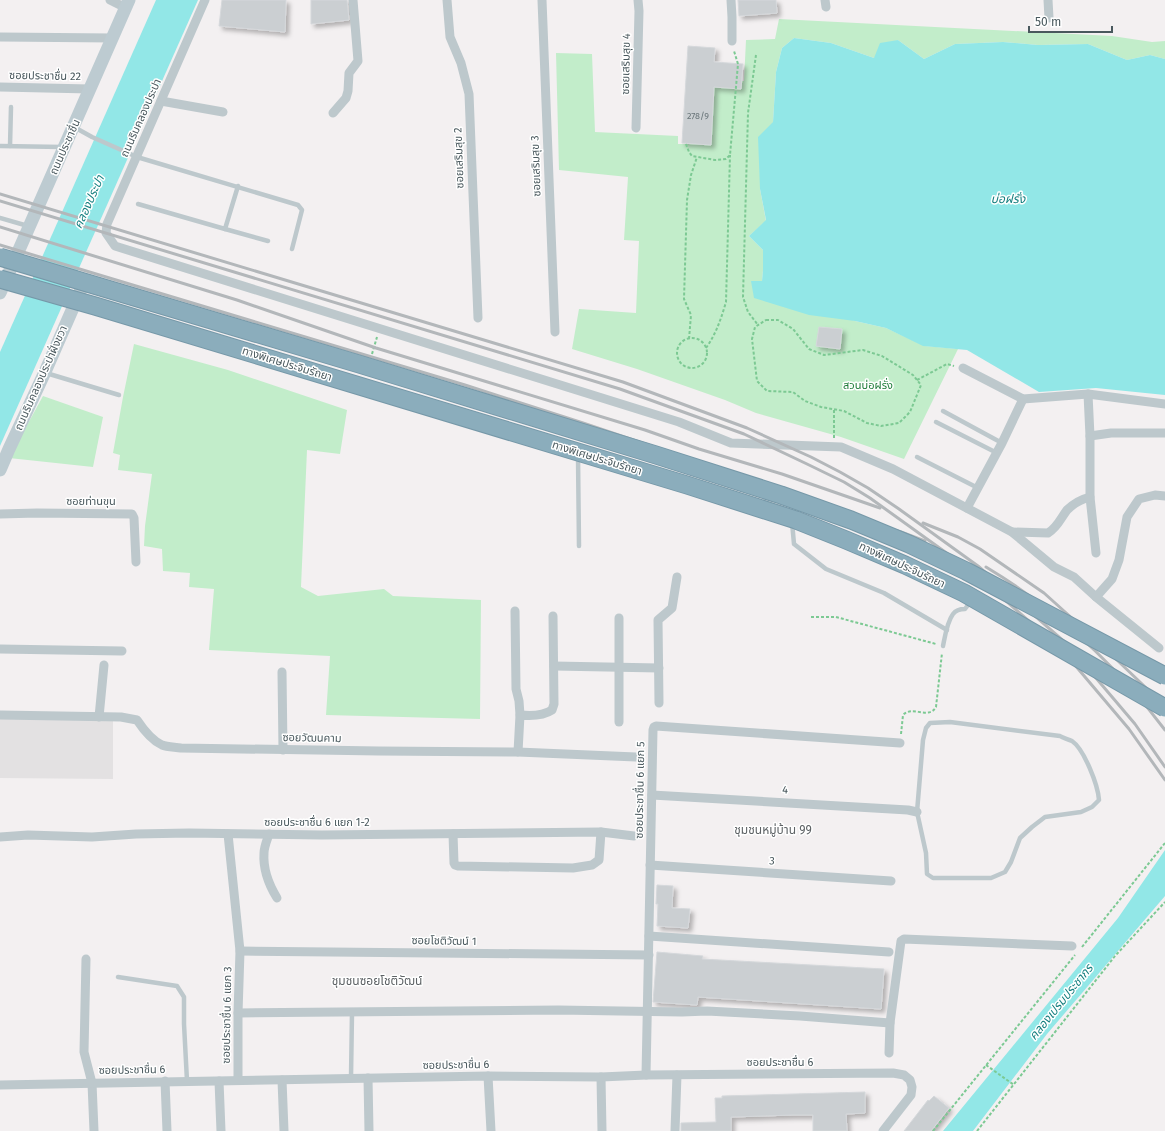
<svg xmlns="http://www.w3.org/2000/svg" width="1165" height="1131" viewBox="0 0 1165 1131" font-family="'Fira Sans','Noto Sans Thai',sans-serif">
  <defs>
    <filter id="shadow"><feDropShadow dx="3.5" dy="3.5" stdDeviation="2" flood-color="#0004"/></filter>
  </defs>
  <rect width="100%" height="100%" fill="#f3f0f1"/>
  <!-- education -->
  <path fill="#e3e1e2" d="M 0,713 L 113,721 L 113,779 L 0,778 Z"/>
  <!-- green -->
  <g fill="#c2edca">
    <path d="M 779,19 L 1112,36 L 1152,42 L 1165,41 L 1165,59 L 1150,55 L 1127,60 L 1088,44 L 1038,45 L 1003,42 L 955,44 L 924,59 L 898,40 L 874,58 L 831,43 L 794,38 L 782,48 L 776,72 L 773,122 L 760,189 L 766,221 L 749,236 L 763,250 L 763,270 L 762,281 L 751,281 L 855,321 L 886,328 L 925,346 L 958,349 L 904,459 L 841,437 L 756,413 L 725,400 L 637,369 L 572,349 L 579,309 L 636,313 L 639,241 L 624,240 L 628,177 L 559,170 L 556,53 L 592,54 L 595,132 L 678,136 L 678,144 L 704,144 L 707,82 L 744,81 L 746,40 L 775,39 Z"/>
    <path d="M 134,344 L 228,370 L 347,410 L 340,454 L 307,450 L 301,587 L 318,596 L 384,589 L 393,596 L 481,600 L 480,719 L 326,715 L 330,656 L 209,650 L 214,589 L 189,587 L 190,573 L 163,571 L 162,549 L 144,546 L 145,526 L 152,474 L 118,470 L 120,455 L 113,453 L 123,397 Z"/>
    <path d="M 43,396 L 103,417 L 93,467 L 9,458 Z"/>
  </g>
  <!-- water -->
  <g fill="#92e7e7">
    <path d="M 156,0 L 198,0 L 0,446 L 0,352 Z"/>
    <path d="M 794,38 L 831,43 L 874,58 L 880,43 L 898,40 L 924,59 L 955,44 L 1003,42 L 1038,45 L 1088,44 L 1127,60 L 1150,55 L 1165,59 L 1165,395 L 1096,388 L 1039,392 L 967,350 L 923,346 L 886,328 L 855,321 L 809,315 L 754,298 L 751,281 L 762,281 L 763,270 L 763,250 L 749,236 L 766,220 L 760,189 L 758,137 L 773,122 L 776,72 L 782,48 Z"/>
    <path d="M 1165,850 L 1165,896 L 1047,1034 L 973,1131 L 943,1131 L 1118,918 Z"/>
  </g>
  <!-- building -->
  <g fill="#cbcfd2" stroke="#d5d8db" filter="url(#shadow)">
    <path d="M 222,0 L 286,0 L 285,32 L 219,26 Z"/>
    <path d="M 311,0 L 347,0 L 349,20 L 311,24 Z"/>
    <path d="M 738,0 L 776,0 L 777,13 L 739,16 Z"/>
    <path d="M 688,46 L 715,48 L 714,62 L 743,64 L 741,89 L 714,87 L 711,145 L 682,143 Z"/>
    <path d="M 819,327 L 842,329 L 840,349 L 816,346 Z"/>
    <path d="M 657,885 L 673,886 L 672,908 L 690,909 L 688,928 L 657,926 L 658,904 L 656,904 Z"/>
    <path d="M 657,952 L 703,956 L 702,959 L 884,969 L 881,1009 L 698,997 L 697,1005 L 653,1002 Z"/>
    <path d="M 865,1092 L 865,1113 L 846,1114 L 847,1131 L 813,1131 L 813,1115 L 792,1115 L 731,1117 L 731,1131 L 681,1131 L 681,1123 L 716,1122 L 715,1098 L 722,1098 L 722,1096 Z"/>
    <path d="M 934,1096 L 949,1108 L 931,1131 L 904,1131 L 928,1100 L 929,1101 Z"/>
  </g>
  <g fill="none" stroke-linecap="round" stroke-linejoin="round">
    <!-- path -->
    <g stroke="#7cc993" stroke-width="2" stroke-dasharray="3 2" stroke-linecap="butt">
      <path d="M 756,55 L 748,113 L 743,297 L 748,312 L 758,325"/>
      <path d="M 686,144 L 689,152 L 692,156 L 715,160 L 726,159 L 730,155 L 738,64 L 734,51"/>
      <path d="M 766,320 L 778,320 L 793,329 L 809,349 L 824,355 L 863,350 L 882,356 L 913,375 L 921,385 L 910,412 L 899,423 L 881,426 L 867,423 L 844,411 L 821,407 L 805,401 L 793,392 L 767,391 L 757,381 L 752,339 L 755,327 Z"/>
      <circle cx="692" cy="353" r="15"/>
      <path d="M 689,339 L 691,315 L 684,299 L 687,200 L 691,175 L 697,157"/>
      <path d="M 706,348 C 716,334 721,319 726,302 L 730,155"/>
      <path d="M 372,354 L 377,337"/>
      <path d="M 917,380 L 947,364 L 954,366"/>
      <path d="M 834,438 L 834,409"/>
      <path d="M 811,617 L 836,617 L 936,644"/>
      <path d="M 901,734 L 903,715 C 912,705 929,720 936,707 L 942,653"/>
      <path d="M 1082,947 L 1165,843"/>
      <path d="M 986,1065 L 1014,1085"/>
      <path d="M 933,1131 L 1075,955"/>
      <path d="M 977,1131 L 1115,956 L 1165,902"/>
    </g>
    <!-- lane -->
    <g stroke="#bdc8cc" stroke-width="4.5">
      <path d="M 74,127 L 92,137 L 137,157 L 298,205 L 302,210 L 292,249"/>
      <path d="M 0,146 L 63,147"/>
      <path d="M 10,146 L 11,107"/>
      <path d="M 138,204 L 225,229 L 238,186"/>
      <path d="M 0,218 L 28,226"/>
      <path d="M 225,229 L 268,241"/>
      <path d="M 46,373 L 119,395"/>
      <path d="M 943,411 L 1002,443"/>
      <path d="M 936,422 L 997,453"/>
      <path d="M 578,455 L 579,546"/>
      <path d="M 917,457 L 978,488"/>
      <path d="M 792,522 L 794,544 L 826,569 L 884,593 L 947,630"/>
      <path d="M 943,646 C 945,636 947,622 953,614 C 956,610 961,609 965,609 L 971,601"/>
      <path d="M 950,722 L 1060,736 C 1063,738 1068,739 1072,741 C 1084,749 1098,785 1099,800 L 1092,807 L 1081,812 L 1045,817 L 1032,827 L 1020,838 L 1011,862 L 1005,872 L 991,878 L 933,878 L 927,874 L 926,853 L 917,812 L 923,740 L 926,728 L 930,723 Z"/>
      <path d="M 118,977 L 177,986 L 184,997 L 184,1024 L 187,1081"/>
      <path d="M 351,1078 L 352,1012"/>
    </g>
    <!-- street -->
    <g stroke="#bdc8cc" stroke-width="9">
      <path d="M 110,0 L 126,8"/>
      <path d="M 205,0 L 107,224 L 106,233 L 115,246 L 679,422 L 731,443 L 841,447 L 893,469 L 1012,532 L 1054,567 L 1074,577 L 1096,597 L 1159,648"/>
      <path d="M 447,0 L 450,37 L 461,63 L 469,94 L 478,318"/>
      <path d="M 542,0 L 555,332"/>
      <path d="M 731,0 L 732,17 L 732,41"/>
      <path d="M 825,0 L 826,7"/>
      <path d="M 1048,0 L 1049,18"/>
      <path d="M 0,37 L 113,38"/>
      <path d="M 0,87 L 90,89"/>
      <path d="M 161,101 L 223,112"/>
      <path d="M 333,113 L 346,98 L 348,91 L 349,73 L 358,61 L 353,0"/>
      <path d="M 636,128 L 639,11 L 638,0"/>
      <path d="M 963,368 L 1023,399 L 1088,394 L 1165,404"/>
      <path d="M 1088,394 L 1090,436 L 1090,497 L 1096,553"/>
      <path d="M 1090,436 L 1111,433 L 1165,433"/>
      <path d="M 967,508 L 1002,443 L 1023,399"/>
      <path d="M 0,514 L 37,513 L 132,514 L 134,518 L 136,562"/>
      <path d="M 1012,532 L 1048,533 C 1057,528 1061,518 1067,510 C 1073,504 1082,499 1090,497"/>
      <path d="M 1096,597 L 1112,579 L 1119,560 L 1127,517 L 1139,499 L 1155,495 L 1165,496"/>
      <path d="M 515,611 L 516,689 L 519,701 L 520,715"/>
      <path d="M 619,618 L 619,722"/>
      <path d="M 0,649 L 122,651"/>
      <path d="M 554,666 L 659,668"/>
      <path d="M 282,672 L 283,750"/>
      <path d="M 659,703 L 658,620 L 672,608 L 677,577"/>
      <path d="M 0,715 L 121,717 L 137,720 C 143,729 151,740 162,745 C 167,747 175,747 181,748 L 379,751 L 518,752 L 636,757"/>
      <path d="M 99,717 L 104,665"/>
      <path d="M 518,752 L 520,715 C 530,716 543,716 552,710 L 554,704 L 553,616"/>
      <path d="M 652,795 L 908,810 L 917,812"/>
      <path d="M 228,834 L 240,951 L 238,1013 L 238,1080"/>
      <path d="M 269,834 C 267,840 264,847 264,853 C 263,868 269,885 277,898"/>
      <path d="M 453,834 L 454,863 L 455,865 L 458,866 L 573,868 L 592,865 L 599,860 L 601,832"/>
      <path d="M 0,837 L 28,835 L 92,837 L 136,834 L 189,833 L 322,835 L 601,832 L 634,836"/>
      <path d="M 650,865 L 891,881"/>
      <path d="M 649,936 L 889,952"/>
      <path d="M 240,951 L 649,955"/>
      <path d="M 86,959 L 84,1052 L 92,1083 L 94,1131"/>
      <path d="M 238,1013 L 558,1010 L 682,1012 L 707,1011 L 800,1016 L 890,1023"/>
      <path d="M 889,1053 L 890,1023 L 901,941 L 904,939 L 1072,946"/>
      <path d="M 646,1075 L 653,730 L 654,727 L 656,726 L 900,743"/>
      <path d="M 488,1076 L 491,1131"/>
      <path d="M 601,1077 L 602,1131"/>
      <path d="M 368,1078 L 369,1131"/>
      <path d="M 282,1080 L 284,1131"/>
      <path d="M 165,1081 L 167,1131"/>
      <path d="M 219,1081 L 221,1131"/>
      <path d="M 0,1085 L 488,1076 L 601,1077 L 646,1075 L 893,1073 L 904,1075 L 910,1080 L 912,1087 L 911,1095 L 883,1131"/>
      <path d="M 675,1131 L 677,1075"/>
    </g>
    <!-- secondary -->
    <g stroke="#bdcbd1" stroke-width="13">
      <path d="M 0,293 L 129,0"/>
      <path d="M 0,470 L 9,449 L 45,372 L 83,285"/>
    </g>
    <!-- rail -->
    <g stroke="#b3b7ba" stroke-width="3">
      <path d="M 0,194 L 623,382 L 747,428 L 811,457 L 840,472 L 868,488 L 899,509 L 978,566 L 1068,645 L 1135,724 L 1165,767"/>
      <path d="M 0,201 L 620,389 L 744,434 L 807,464 L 844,482 L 870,498 L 973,572 L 1063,651 L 1129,729 L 1165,780"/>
      <path d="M 0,227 L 237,300 L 376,348 L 645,430 L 699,449 L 782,474 L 880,508"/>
      <path d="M 0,245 L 465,385 L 583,423 L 672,453 L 760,489 L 790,499 L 901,532 L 925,541"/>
      <path d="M 923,523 L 958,537 L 980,549 L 1044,593 L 1094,638 L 1165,706"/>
      <path d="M 986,567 C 1056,609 1116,665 1165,730"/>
    </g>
    <defs>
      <g id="highway-bridge">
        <path d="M 0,257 L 359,364 L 656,455 L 781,495 L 851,520 L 909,544 L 966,571 L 1165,676"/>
        <path d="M 0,279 L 95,306 L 687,485 L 796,520 L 846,540 L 905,565 L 964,593 L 1165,708"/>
      </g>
    </defs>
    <!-- highway-bridge casing -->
    <use href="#highway-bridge" stroke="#7698a8" stroke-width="19" stroke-linecap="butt"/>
    <!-- highway-bridge -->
    <use href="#highway-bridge" stroke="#8badbc" stroke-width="17"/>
  </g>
  <g text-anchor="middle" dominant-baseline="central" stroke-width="3" stroke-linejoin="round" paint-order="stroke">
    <!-- number labels -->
    <g font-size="9" fill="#6a767a">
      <text x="698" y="116">278/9</text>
    </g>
    <!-- street labels -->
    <g font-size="11" fill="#49585d" stroke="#fff">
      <text transform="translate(626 64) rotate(-89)">ซอยเสริมสุข 4</text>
      <text transform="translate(45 76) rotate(1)">ซอยประชาชื่น 22</text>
      <text transform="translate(141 118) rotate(-66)">ถนนริมคลองประปา</text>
      <text transform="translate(65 147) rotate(-66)">ถนนประชาชื่น</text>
      <text transform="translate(459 158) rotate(-92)">ซอยเสริมสุข 2</text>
      <text transform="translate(536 166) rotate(-92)">ซอยเสริมสุข 3</text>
      <text transform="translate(287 364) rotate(17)">ทางพิเศษประจิมรัถยา</text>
      <text transform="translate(41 378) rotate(-66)">ถนนริมคลองประปาฝั่งขวา</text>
      <text transform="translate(597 458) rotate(17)">ทางพิเศษประจิมรัถยา</text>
      <text x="91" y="501">ซอยท่านขุน</text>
      <text transform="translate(902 565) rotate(25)">ทางพิเศษประจิมรัถยา</text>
      <text transform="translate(312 738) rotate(1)">ซอยวัฒนคาม</text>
      <text transform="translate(640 790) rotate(-89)">ซอยประชาชื่น 6 แยก 5</text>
      <text transform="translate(785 790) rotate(3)">4</text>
      <text x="317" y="822">ซอยประชาชื่น 6 แยก 1-2</text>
      <text transform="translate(772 861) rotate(4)">3</text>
      <text transform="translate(444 941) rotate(1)">ซอยโชติวัฒน์ 1</text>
      <text transform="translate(227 1015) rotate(-89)">ซอยประชาชื่น 6 แยก 3</text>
      <text x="780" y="1062">ซอยประชาชื่น 6</text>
      <text transform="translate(456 1065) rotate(-1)">ซอยประชาชื่น 6</text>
      <text transform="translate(132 1070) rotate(-1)">ซอยประชาชื่น 6</text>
    </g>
    <!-- park labels -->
    <g font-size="11" fill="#1d7b38" stroke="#fff">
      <text x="868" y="385">สวนบ่อฝรั่ง</text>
    </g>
    <!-- water labels -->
    <g font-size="12" font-style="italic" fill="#147f7f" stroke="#fff">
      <text x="1008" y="199">บ่อฝรั่ง</text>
      <text transform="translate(89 202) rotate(-66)">คลองประปา</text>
      <text transform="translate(1061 1002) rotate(-51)">คลองเปรมประชากร</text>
    </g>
    <!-- neighbourhood labels -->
    <g font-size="12" fill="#5d6265" stroke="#fff">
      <text x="773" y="830">ชุมชนหมู่บ้าน 99</text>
      <text x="377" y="981">ชุมชนซอยโชติวัฒน์</text>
    </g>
  </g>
  <!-- scale -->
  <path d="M1029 26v6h83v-6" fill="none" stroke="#49585d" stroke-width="2"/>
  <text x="1035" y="26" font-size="12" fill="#49585d" stroke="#ffffff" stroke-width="3" paint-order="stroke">50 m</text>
</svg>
